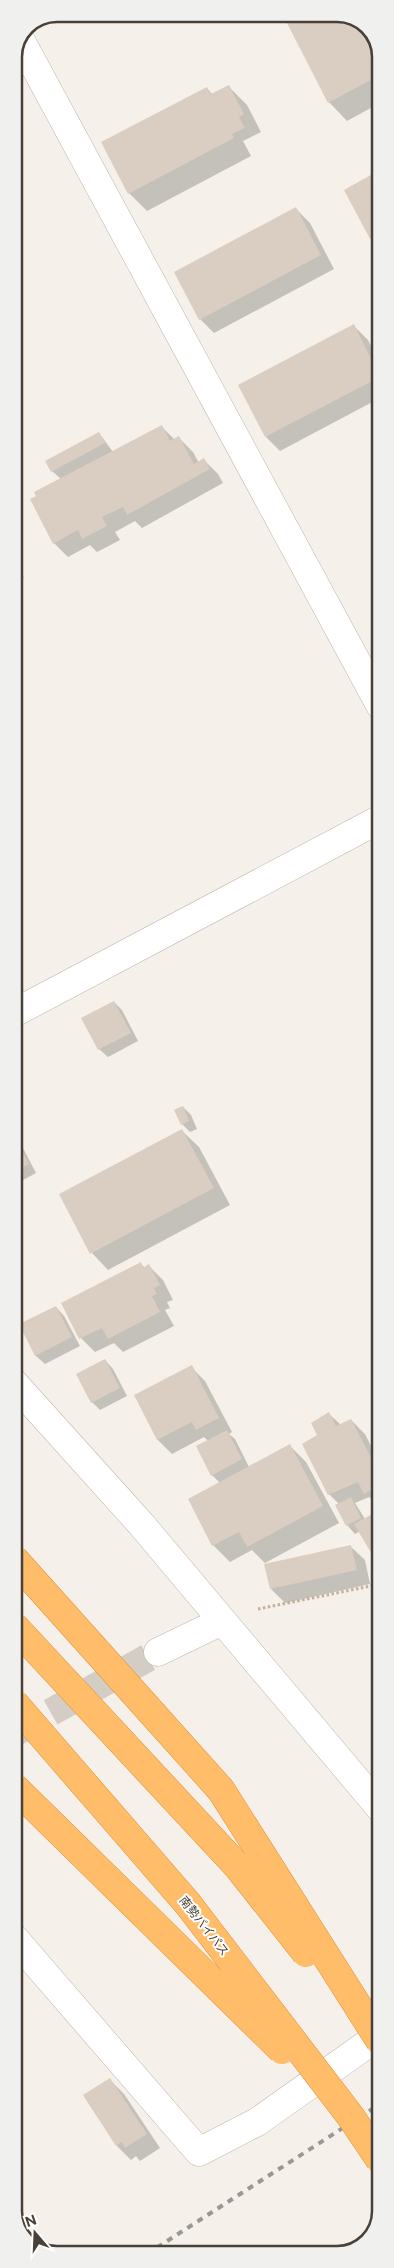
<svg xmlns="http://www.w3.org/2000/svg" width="394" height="2268" viewBox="0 0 394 2268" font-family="'Public Sans','Noto Sans JP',sans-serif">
  <rect width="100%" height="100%" fill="#f5f0e9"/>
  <!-- shadow -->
  <g fill="#0003">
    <path d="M 342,14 L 368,27 L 380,52 L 380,103 L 347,121 L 329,102 L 301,16 Z"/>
    <path d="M 229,87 L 247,105 L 261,132 L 243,141 L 251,156 L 147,211 L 129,193 L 207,88 L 213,95 Z"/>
    <path d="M 380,172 L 380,247 L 371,238 Z"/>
    <path d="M 296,209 L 310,223 L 334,269 L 214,333 L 200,319 Z"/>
    <path d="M 354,326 L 368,340 L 380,363 L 380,398 L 280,451 L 266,437 Z"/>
    <path d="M 162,427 L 175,440 L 179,438 L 193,452 L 199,463 L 204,460 L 218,474 L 223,483 L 142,528 L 135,521 L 115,532 L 120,540 L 97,552 L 90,545 L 68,557 L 54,543 L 61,479 L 52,471 L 99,433 L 113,452 Z"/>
    <path d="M 14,545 L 19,555 L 14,557 Z"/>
    <path d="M 14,559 L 24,578 L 14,583 Z"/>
    <path d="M 114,1002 L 122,1010 L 138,1041 L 108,1057 L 99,1049 Z"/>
    <path d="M 183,1107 L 191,1115 L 197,1129 L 190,1132 L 182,1124 Z"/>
    <path d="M 14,1131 L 36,1173 L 14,1185 Z"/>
    <path d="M 182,1131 L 199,1147 L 230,1205 L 108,1270 L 92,1253 Z"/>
    <path d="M 141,1264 L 145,1268 L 149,1266 L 163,1280 L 173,1300 L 167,1302 L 170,1308 L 165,1310 L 174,1326 L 123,1352 L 114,1343 L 95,1352 L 81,1338 L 63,1304 Z"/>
    <path d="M 56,1307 L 64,1316 L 80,1346 L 45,1364 L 36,1356 L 21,1325 Z"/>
    <path d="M 105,1360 L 113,1369 L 127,1396 L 100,1410 L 92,1402 Z"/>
    <path d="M 191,1367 L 205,1381 L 232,1432 L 229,1434 L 235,1439 L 249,1467 L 289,1445 L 306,1462 L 339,1523 L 265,1563 L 252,1550 L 230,1562 L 213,1545 L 220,1483 L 212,1475 L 208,1441 L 204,1437 L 172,1454 L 158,1440 L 135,1396 Z"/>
    <path d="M 329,1414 L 341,1425 L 351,1420 L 365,1434 L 380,1464 L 380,1506 L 369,1497 L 355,1503 L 365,1519 L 380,1511 L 379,1559 L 371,1550 L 360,1531 L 355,1534 L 347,1525 L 339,1504 L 329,1494 L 319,1436 Z"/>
    <path d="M 350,1546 L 365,1560 L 370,1584 L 285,1603 L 271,1589 Z"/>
    <path d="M 110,2080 L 124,2094 L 160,2148 L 140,2161 L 136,2156 L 131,2160 L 117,2146 L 84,2096 Z"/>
  </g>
  <!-- building -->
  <g fill="#dacdc1">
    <path d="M 299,14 L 342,14 L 368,27 L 380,52 L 380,75 L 328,103 L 287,23 L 300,16 Z"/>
    <path d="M 229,85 L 244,114 L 239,117 L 245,128 L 232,134 L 234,138 L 128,194 L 101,142 L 207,87 L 211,94 Z"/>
    <path d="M 380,170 L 380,233 L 370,239 L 344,190 Z"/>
    <path d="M 296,207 L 321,255 L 199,320 L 174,272 Z"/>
    <path d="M 354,324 L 380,377 L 265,437 L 238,385 Z"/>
    <path d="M 162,425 L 170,441 L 179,436 L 194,464 L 204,458 L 210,469 L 127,515 L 123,507 L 102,517 L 107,526 L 82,539 L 78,530 L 53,544 L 30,499 L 36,496 L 34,492 Z"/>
    <path d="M 99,432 L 105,443 L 51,472 L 45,461 Z"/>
    <path d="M 114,1001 L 131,1033 L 98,1050 L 81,1018 Z"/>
    <path d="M 183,1106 L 189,1121 L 181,1125 L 174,1110 Z"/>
    <path d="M 182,1129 L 214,1188 L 90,1254 L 59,1194 Z"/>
    <path d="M 14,1136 L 29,1164 L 14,1172 Z"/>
    <path d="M 141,1262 L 143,1268 L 149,1264 L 160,1285 L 154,1288 L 157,1294 L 152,1296 L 160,1312 L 108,1339 L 102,1328 L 79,1339 L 61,1303 Z"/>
    <path d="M 56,1306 L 72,1337 L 35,1356 L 19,1324 Z"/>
    <path d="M 105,1359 L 120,1388 L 91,1403 L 76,1374 Z"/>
    <path d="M 192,1365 L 219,1418 L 196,1430 L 192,1422 L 157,1440 L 134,1395 Z"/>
    <path d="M 329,1412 L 336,1426 L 351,1419 L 380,1475 L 380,1485 L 364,1494 L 358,1482 L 328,1495 L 302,1444 L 317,1435 L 311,1423 Z"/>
    <path d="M 227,1430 L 242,1459 L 211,1476 L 196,1446 Z"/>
    <path d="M 290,1444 L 323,1506 L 247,1547 L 239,1532 L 212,1546 L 188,1499 Z"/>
    <path d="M 351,1497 L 361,1518 L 346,1526 L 335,1505 Z"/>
    <path d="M 380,1510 L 380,1546 L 370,1551 L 354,1524 Z"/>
    <path d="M 351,1545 L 357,1570 L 270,1589 L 264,1564 Z"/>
    <path d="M 110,2078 L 147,2134 L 125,2148 L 122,2142 L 116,2146 L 83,2095 Z"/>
  </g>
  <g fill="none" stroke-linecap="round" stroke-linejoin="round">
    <!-- minor-tunnel -->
    <path stroke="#d3cdc5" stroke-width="28" stroke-dasharray="28 14" stroke-linecap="butt" d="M 14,1733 L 158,1652"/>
    <defs>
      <g id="minor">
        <path d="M 21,41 L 380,705"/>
        <path d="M 14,1013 L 380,819"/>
        <path d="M 14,1383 L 141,1524 L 380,1808"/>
        <path d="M 158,1652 L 222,1621"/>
        <path d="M 14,1938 L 199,2152 L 257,2122 L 380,2035"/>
      </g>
    </defs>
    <!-- minor casing -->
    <use href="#minor" stroke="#c1b7ab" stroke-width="29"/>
    <!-- path -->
    <path stroke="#c3b19c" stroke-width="3" stroke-dasharray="2.5 2.5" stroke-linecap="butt" d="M 258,1609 L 380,1584"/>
    <!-- minor -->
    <use href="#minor" stroke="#fff" stroke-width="28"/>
    <!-- rail -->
    <path stroke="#989898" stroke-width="4" stroke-dasharray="6 6" stroke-linecap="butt" d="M 147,2254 L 380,2104"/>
    <defs>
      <g id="highway-bridge">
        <path d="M 14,1559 L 221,1790 L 380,2041"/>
        <path d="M 14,1626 L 238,1867 L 306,1953"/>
        <path d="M 14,1703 L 188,1904 L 351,2117 L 380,2160"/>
        <path d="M 14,1787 L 282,2050"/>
      </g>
    </defs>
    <!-- highway-bridge casing -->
    <use href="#highway-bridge" stroke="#e28f36" stroke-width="29" stroke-linecap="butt"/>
    <!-- highway-bridge -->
    <use href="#highway-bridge" stroke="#ffbd6a" stroke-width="28"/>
  </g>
  <g text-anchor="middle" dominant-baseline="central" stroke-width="4" stroke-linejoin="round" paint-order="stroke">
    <!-- street labels -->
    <g font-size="12" fill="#494037" stroke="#fff">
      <text transform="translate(204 1926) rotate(52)">南勢バイパス</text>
    </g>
  </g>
  <!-- crop -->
  <path d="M0 0H394V2268H0ZM57 22H337A35 35 0 0 1 372 57V2211A35 35 0 0 1 337 2246H57A35 35 0 0 1 22 2211V57A35 35 0 0 1 57 22Z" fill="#f0f0ef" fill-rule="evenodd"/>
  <path fill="none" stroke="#494037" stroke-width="2.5" d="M57 22H337A35 35 0 0 1 372 57V2211A35 35 0 0 1 337 2246H57A35 35 0 0 1 22 2211V57A35 35 0 0 1 57 22Z"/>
  <!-- north arrow -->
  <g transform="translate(35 2233) rotate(341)" stroke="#ffffff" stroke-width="4" paint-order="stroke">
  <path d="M0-4L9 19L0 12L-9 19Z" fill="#494037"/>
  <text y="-8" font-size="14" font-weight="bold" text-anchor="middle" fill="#494037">N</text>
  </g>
</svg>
